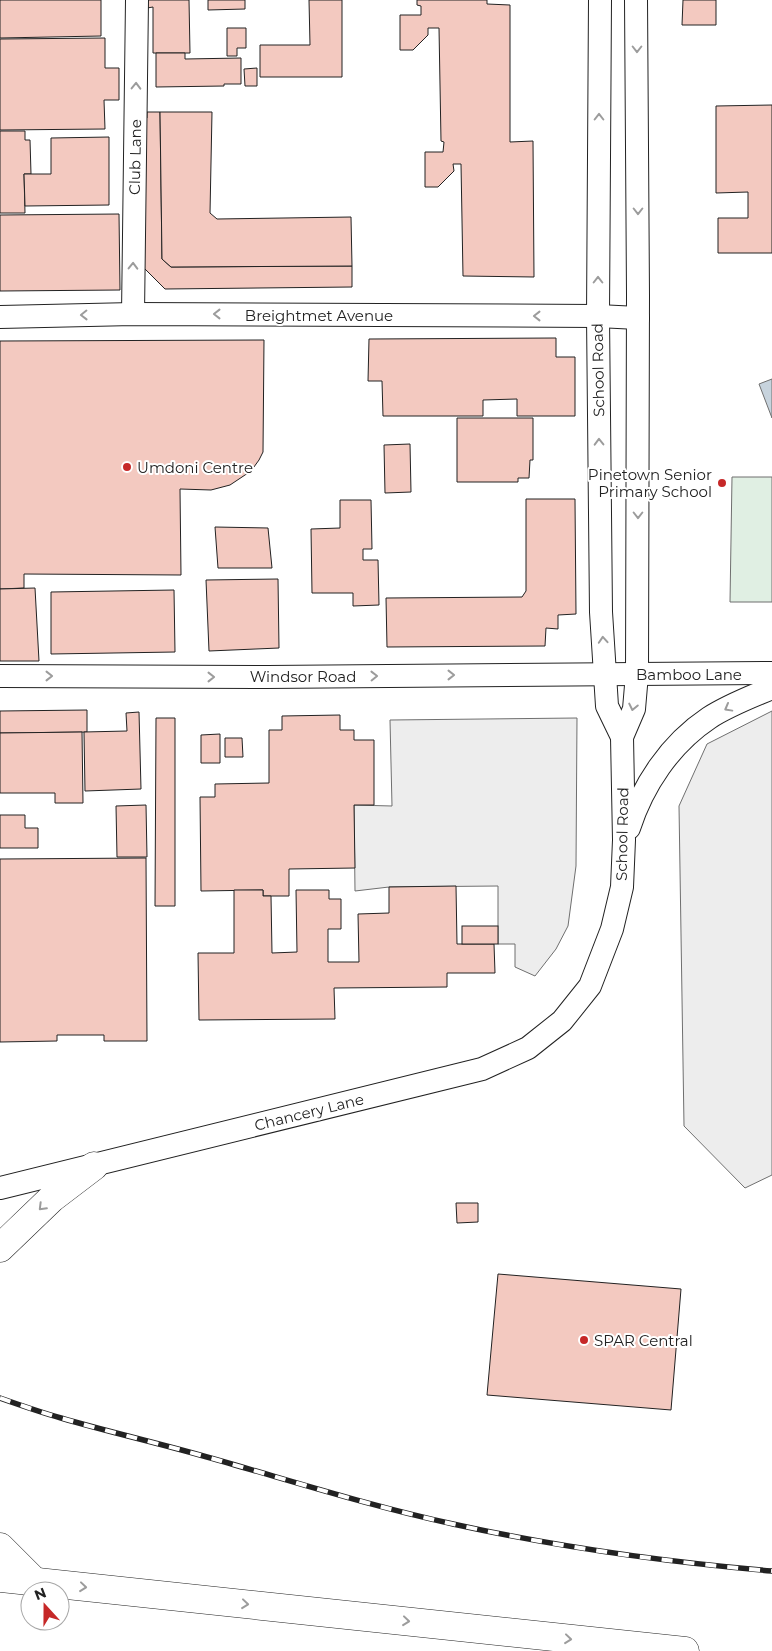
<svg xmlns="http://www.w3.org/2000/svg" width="772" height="1651" viewBox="0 0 772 1651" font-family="Montserrat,sans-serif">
  <rect width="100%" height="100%" fill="#fff"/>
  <!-- green -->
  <path fill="#e0efe3" stroke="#6f6f6f" d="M 732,477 L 772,477 L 772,602 L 730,602 Z"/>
  <!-- parking -->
  <g fill="#ededed" stroke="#6f6f6f">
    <path d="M 772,711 L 772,1175 L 745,1188 L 684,1126 L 679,806 L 707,744 Z"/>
    <path d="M 577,718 L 576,866 L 568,926 L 556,949 L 535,976 L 515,967 L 515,944 L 498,944 L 498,886 L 389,887 L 355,891 L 354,805 L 392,806 L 390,720 Z"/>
  </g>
  <!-- water -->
  <path fill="#c7d3dd" stroke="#6f6f6f" d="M 772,379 L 772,418 L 759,384 Z"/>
  <!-- building -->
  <g fill="#f3c9c0" stroke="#222">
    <path d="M 0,0 L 101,0 L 101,36 L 0,38 Z"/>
    <path d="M 147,0 L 189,0 L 190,53 L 153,53 L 153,7 L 147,8 Z"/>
    <path d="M 208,0 L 245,0 L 245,9 L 208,10 Z"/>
    <path d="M 309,0 L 342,0 L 342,77 L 260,77 L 260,45 L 310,45 Z"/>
    <path d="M 417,0 L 487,0 L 487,4 L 510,5 L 510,142 L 533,141 L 534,277 L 463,276 L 461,164 L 453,164 L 454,171 L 438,187 L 425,187 L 425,152 L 443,152 L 444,142 L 441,141 L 439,28 L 428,28 L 428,35 L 413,50 L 400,50 L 400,15 L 421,15 L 421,6 L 417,5 Z"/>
    <path d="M 683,0 L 716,0 L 716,25 L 682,25 Z"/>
    <path d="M 227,28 L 246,28 L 246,48 L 237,48 L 237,56 L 227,56 Z"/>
    <path d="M 105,38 L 105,68 L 119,68 L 119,100 L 104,100 L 105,129 L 0,130 L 0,39 Z"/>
    <path d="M 156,53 L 185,53 L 185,59 L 241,58 L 241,84 L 224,84 L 224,86 L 156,87 Z"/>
    <path d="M 257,68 L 257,86 L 245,86 L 244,69 Z"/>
    <path d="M 772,105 L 772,253 L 718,253 L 718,218 L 748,218 L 748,192 L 716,193 L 716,106 Z"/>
    <path d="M 147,112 L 160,112 L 162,259 L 171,267 L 352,266 L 352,287 L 165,289 L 143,267 L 142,118 L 147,118 Z"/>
    <path d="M 160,112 L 212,112 L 210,213 L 217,219 L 351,217 L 352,266 L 171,267 L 162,259 Z"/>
    <path d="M 0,131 L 25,131 L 25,140 L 30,140 L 31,174 L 24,174 L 25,213 L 0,213 Z"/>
    <path d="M 109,137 L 109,205 L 25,206 L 24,174 L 51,174 L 51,138 Z"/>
    <path d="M 119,214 L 120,290 L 0,291 L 0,215 Z"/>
    <path d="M 556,338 L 556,357 L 575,357 L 575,416 L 517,416 L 517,399 L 483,400 L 483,416 L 383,416 L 382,381 L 368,381 L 369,339 Z"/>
    <path d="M 264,340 L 263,452 L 259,460 L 251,471 L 230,485 L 211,490 L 180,489 L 181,575 L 24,574 L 24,588 L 0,589 L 0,341 Z"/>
    <path d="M 457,418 L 533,418 L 533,460 L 530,460 L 529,478 L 518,478 L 518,482 L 457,482 Z"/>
    <path d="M 410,444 L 411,492 L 385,493 L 384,445 Z"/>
    <path d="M 526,499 L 575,499 L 576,614 L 558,615 L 558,629 L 546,628 L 545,646 L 387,647 L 386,598 L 522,597 L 526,591 Z"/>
    <path d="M 340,500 L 371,500 L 372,549 L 363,549 L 363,560 L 378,560 L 379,605 L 353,606 L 353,593 L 312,593 L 311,529 L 340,528 Z"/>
    <path d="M 215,527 L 268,528 L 272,568 L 218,568 Z"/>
    <path d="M 278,579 L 279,648 L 209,651 L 206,580 Z"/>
    <path d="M 35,588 L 39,661 L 0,661 L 0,589 Z"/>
    <path d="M 174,590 L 175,652 L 51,654 L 51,592 Z"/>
    <path d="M 87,710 L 87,732 L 0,733 L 0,711 Z"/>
    <path d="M 139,712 L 141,789 L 85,791 L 84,732 L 127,731 L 126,713 Z"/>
    <path d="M 340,715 L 340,730 L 354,730 L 354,740 L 374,740 L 374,805 L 354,805 L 355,868 L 289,869 L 289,896 L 263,896 L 263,890 L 201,891 L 200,797 L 215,797 L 215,784 L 269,783 L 269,730 L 282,730 L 282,716 Z"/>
    <path d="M 156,718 L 175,718 L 175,906 L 155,906 Z"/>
    <path d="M 82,732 L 83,803 L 55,803 L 55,793 L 0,793 L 0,733 Z"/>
    <path d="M 220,734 L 220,763 L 201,763 L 201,735 Z"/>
    <path d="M 225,738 L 242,738 L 243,757 L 225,757 Z"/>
    <path d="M 146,805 L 147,857 L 117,857 L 116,806 Z"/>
    <path d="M 0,815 L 25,815 L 25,828 L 38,828 L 38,848 L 0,848 Z"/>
    <path d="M 146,858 L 147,1041 L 104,1041 L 104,1035 L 57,1035 L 57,1041 L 0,1042 L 0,859 Z"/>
    <path d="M 456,886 L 457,944 L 494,944 L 495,973 L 447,973 L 447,987 L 334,988 L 335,1019 L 199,1020 L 198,953 L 234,953 L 234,890 L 263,890 L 263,896 L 271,896 L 272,953 L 297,952 L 296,890 L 329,890 L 329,899 L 341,899 L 341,929 L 328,929 L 328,962 L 359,962 L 358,914 L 389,913 L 389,887 Z"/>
    <rect x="462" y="926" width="36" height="18"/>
    <path d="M 456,1203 L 478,1203 L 478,1222 L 457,1223 Z"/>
    <path d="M 498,1274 L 681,1289 L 671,1410 L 487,1395 Z"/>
  </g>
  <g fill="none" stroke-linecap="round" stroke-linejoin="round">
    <defs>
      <g id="minor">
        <path d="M 133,314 L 137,0"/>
        <path d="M 0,317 L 133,314 L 598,316 L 638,318"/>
        <path d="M 0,676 L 267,677 L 772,673"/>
        <path d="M 622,737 L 634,709 L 637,674 L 638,295 L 636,0"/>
        <path d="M 629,828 C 643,785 670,744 709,718 C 729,705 751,697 772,688"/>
        <path d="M 0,1188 L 482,1069 L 528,1048 L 562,1021 L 590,986 L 612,929 L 622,887 L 624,840 L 622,737 L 607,706 L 601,612 L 598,316 L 600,0"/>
      </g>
      <path id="tertiary" d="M 0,1248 L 52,1198 L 94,1166"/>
      <g id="motorway">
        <path d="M 0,1547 L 35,1582"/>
        <path d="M 0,1578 L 685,1651"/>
      </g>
    </defs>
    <!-- minor casing -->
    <use href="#minor" stroke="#222" stroke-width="24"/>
    <!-- tertiary casing -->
    <use href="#tertiary" stroke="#222" stroke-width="29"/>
    <!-- motorway casing -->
    <use href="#motorway" stroke="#222" stroke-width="29"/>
    <!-- minor -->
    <use href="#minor" stroke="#fff" stroke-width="22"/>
    <!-- tertiary -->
    <use href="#tertiary" stroke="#fff" stroke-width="28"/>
    <!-- motorway -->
    <use href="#motorway" stroke="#fff" stroke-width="28"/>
    <defs>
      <path id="rail" d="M 0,1398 C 20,1405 40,1412 61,1418 C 109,1432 158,1443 207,1457 C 289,1480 370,1506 453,1524 C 558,1547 665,1562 772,1571"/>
    </defs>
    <!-- rail casing -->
    <use href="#rail" stroke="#222" stroke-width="5.5"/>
    <!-- rail -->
    <use href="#rail" stroke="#fff" stroke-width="4" stroke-dasharray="11" stroke-linecap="butt"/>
  </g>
  <!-- one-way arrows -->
  <defs><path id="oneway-chevron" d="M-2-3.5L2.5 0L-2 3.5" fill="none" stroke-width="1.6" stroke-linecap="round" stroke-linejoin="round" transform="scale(1.25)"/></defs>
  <g stroke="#9c9c9c">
    <use href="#oneway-chevron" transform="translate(637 49) rotate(90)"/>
    <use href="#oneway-chevron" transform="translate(136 86) rotate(-89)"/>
    <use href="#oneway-chevron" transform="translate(599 117) rotate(-90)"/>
    <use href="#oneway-chevron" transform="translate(638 211) rotate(90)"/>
    <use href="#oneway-chevron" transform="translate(133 266) rotate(-89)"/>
    <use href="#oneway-chevron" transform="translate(598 280) rotate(-90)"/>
    <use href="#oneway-chevron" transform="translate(217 314) rotate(-180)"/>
    <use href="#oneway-chevron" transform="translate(84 315) rotate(179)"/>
    <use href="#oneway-chevron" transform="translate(537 316) rotate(-180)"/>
    <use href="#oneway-chevron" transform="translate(599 442) rotate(-91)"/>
    <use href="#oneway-chevron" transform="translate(638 515) rotate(90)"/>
    <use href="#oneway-chevron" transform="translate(603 640) rotate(-94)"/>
    <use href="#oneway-chevron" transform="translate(451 675)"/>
    <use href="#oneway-chevron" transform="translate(49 676)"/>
    <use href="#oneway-chevron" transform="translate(374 676) rotate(-1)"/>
    <use href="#oneway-chevron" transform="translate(211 677)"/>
    <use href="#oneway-chevron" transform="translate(633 707) rotate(102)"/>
    <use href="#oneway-chevron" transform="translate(728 708) rotate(151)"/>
    <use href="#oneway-chevron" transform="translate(42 1207) rotate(135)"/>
    <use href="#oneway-chevron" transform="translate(83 1587) rotate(6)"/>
    <use href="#oneway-chevron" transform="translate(245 1604) rotate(6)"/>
    <use href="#oneway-chevron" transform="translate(406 1621) rotate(6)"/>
    <use href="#oneway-chevron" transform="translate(568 1639) rotate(6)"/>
  </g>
  <!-- markers -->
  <g fill="#c62828" stroke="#fff" stroke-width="2">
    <circle cx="127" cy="467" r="5"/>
    <circle cx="722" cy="483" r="5"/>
    <circle cx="584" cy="1340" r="5"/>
  </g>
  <g text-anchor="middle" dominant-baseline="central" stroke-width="4" stroke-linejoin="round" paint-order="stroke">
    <!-- street labels -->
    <g font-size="15" fill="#222" stroke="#fff">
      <text transform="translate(135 157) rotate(-89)">Club Lane</text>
      <text x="319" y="315">Breightmet Avenue</text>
      <text transform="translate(598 370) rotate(-91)">School Road</text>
      <text x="689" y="674">Bamboo Lane</text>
      <text x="303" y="676">Windsor Road</text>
      <text transform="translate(622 834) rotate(-89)">School Road</text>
      <text transform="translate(309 1112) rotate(-14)">Chancery Lane</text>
    </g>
    <!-- poi labels -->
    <g font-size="15" fill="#222" stroke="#fff" text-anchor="start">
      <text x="137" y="467">Umdoni Centre</text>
      <text x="712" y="474" text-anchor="end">Pinetown Senior<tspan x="712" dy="17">Primary School</tspan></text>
      <text x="594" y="1340">SPAR Central</text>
    </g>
  </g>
  <!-- north arrow -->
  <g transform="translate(45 1606) rotate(339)"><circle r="24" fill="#ffffff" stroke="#a7a7a7"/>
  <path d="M0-4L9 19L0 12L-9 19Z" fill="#c62828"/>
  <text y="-8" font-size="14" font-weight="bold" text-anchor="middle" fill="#222222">N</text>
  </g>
</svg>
